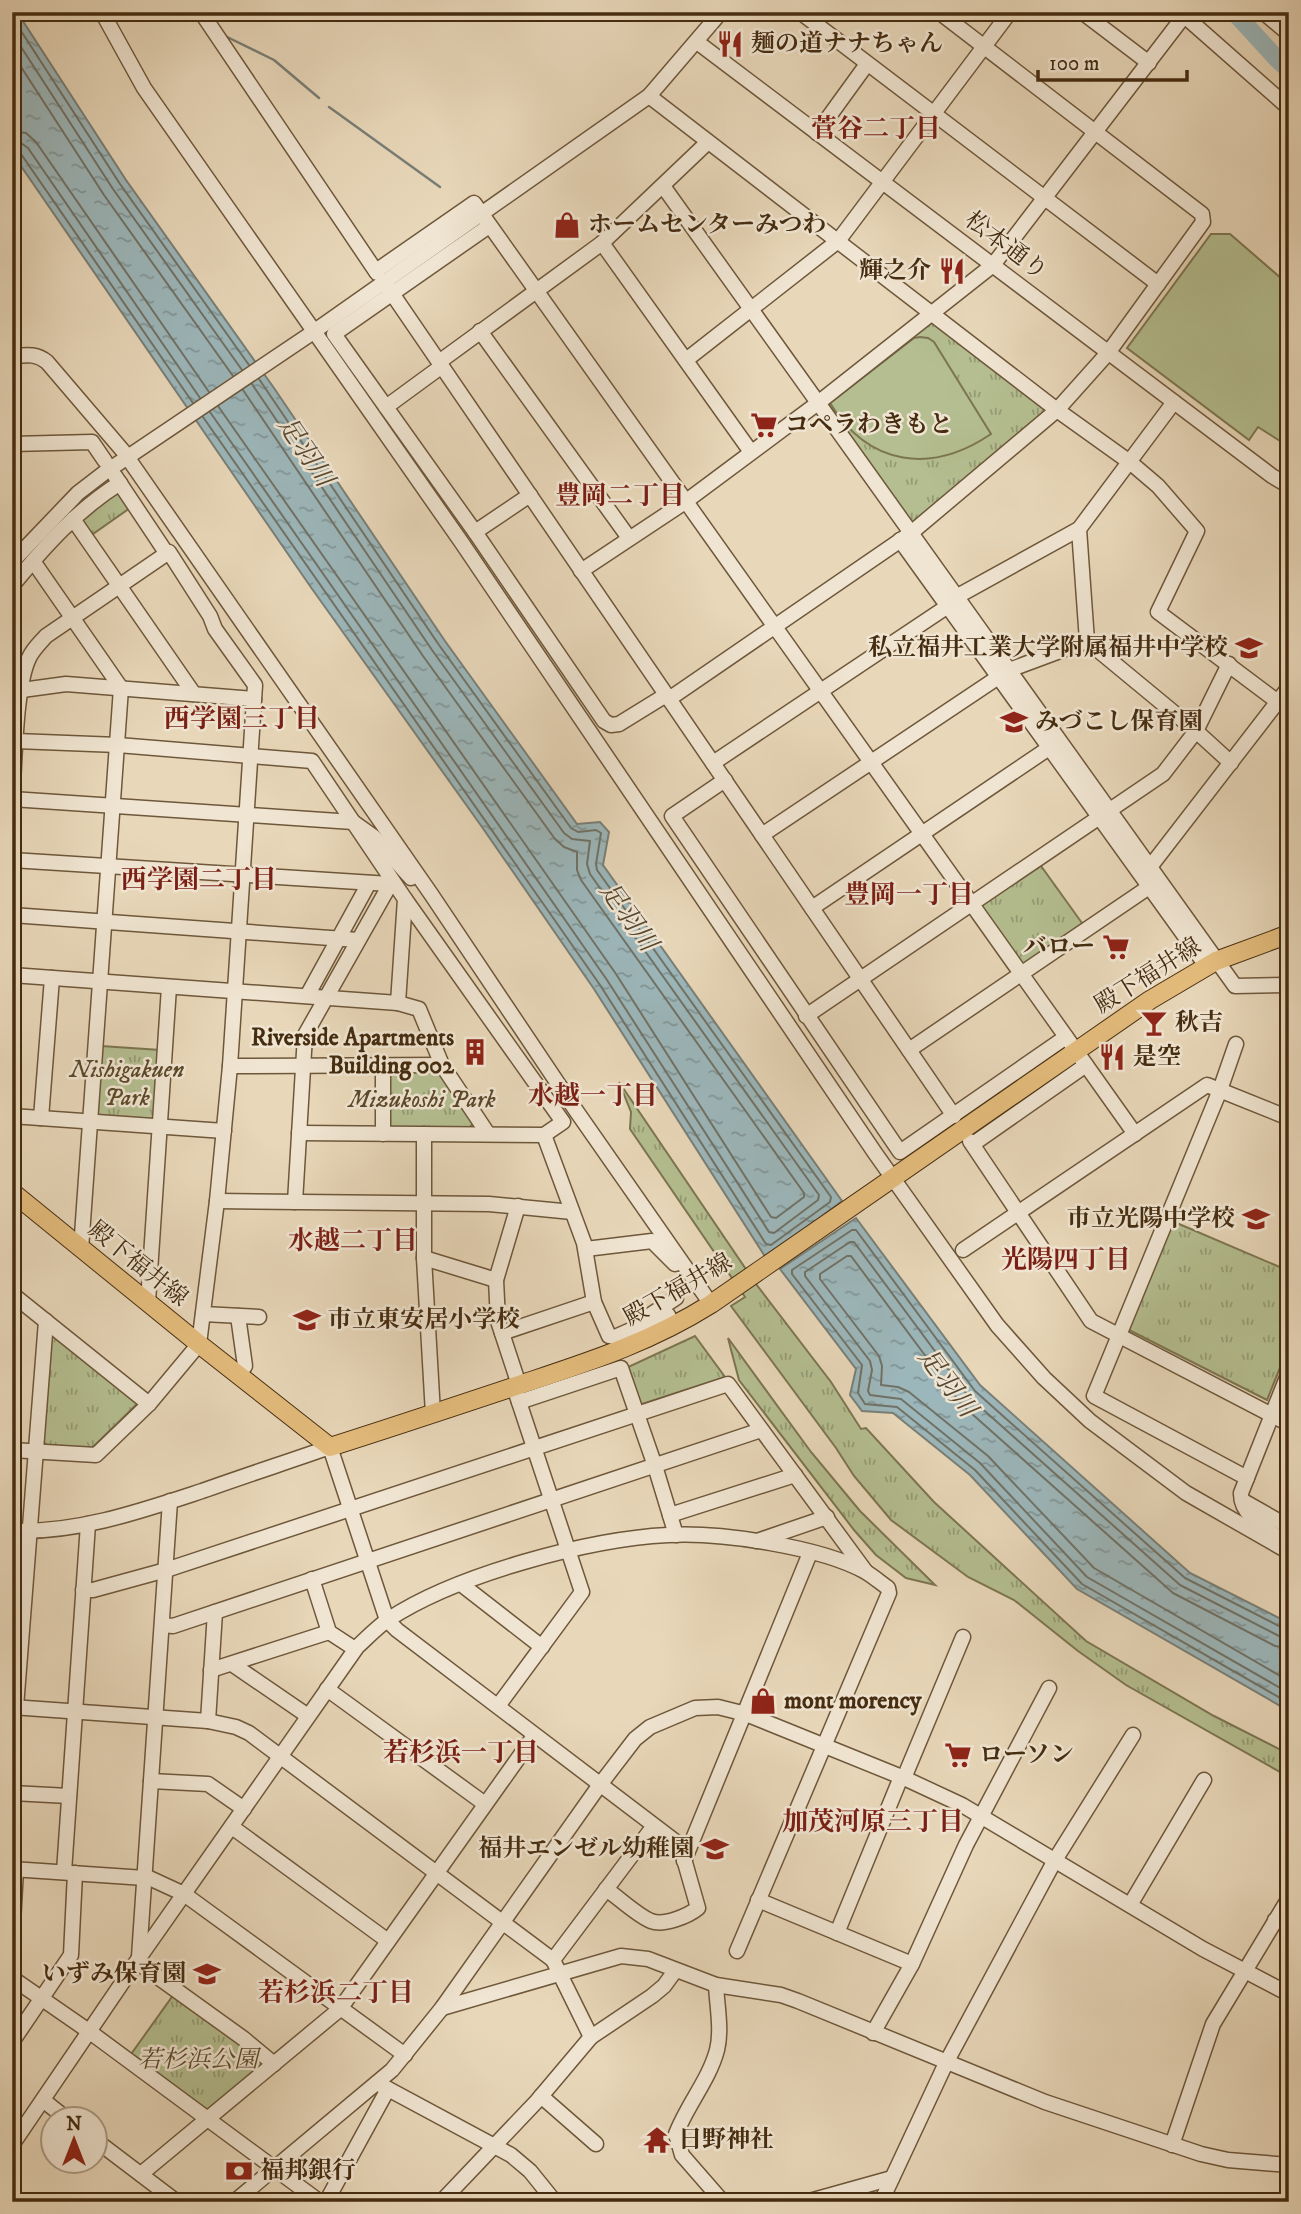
<svg xmlns="http://www.w3.org/2000/svg" width="1301" height="2214" viewBox="0 0 1301 2214" font-family="'IM FELL DW Pica','Noto Serif JP',serif">
  <defs>
    <pattern id="grass-tufts" width="24" height="20" patternUnits="userSpaceOnUse" patternTransform="scale(1.75)"><rect width="24" height="20" fill="#b4be90"/><path d="M3 7l-1-3M5 7V3M7 7l1-3M15 17l-1-3M17 17v-4M19 17l1-3" fill="none" stroke="#949b74"/></pattern>
    <pattern id="water-ripples" width="26" height="14" patternUnits="userSpaceOnUse" patternTransform="scale(1.75)"><rect width="26" height="14" fill="#9cb7bb"/><path d="M2 4q2-2 4 0t4 0M15 11q2-2 4 0t4 0" fill="none" stroke="#819597"/></pattern>
  </defs>
  <rect width="100%" height="100%" fill="#e8d7b9"/>
  <filter id="stains"><feTurbulence type="fractalNoise" baseFrequency=".00286" numOctaves="4"/><feColorMatrix values="0 0 0 0 .2 0 0 0 0 .09 0 0 0 0 .02 0 0 0 .5 -.17"/></filter>
  <radialGradient id="worn" r=".72"><stop offset=".6" stop-color="#630" stop-opacity="0"/><stop offset="1" stop-color="#630" stop-opacity=".3"/></radialGradient>
  <!-- grass -->
  <g fill="url(#grass-tufts)" stroke="#7c7550" stroke-width="2">
    <path d="M 933,314 L 1057,410 L 908,529 L 821,407 Z"/>
    <path d="M 117,490 L 130,508 L 90,536 L 80,521 Z"/>
    <path d="M 1036,866 L 1041,866 L 1082,923 L 1082,928 L 1022,965 L 980,907 L 981,903 Z"/>
    <path d="M 101,1046 L 160,1050 L 153,1121 L 95,1117 Z"/>
    <path d="M 387,1071 L 439,1071 L 473,1123 L 468,1130 L 387,1129 Z"/>
    <path d="M 619,1082 L 756,1284 L 831,1382 L 861,1429 L 866,1428 L 934,1502 L 1086,1641 L 1214,1716 L 1289,1754 L 1289,1777 L 1126,1685 L 1078,1651 L 1014,1600 L 968,1577 L 891,1520 L 854,1476 L 836,1448 L 731,1306 L 745,1297 L 630,1129 L 631,1112 Z"/>
    <path d="M 1172,1221 L 1289,1271 L 1289,1345 L 1267,1400 L 1127,1329 Z"/>
    <path d="M 50,1334 L 138,1403 L 90,1450 L 42,1448 Z"/>
    <path d="M 695,1336 L 725,1377 L 639,1405 L 626,1368 Z"/>
    <path d="M 728,1338 L 811,1452 L 860,1511 L 935,1585 L 906,1578 L 876,1555 L 854,1530 L 739,1380 Z"/>
    <path d="M 174,1994 L 265,2062 L 208,2115 L 129,2057 Z"/>
  </g>
  <!-- pitch -->
  <g fill="#b4be90" stroke="#7c7550" stroke-width="2">
    <path d="M 1211,234 L 1230,234 L 1289,285 L 1289,431 L 1280,441 L 1258,427 L 1249,440 L 1127,348 Z"/>
    <path d="M 920,337 L 928,338 L 934,342 L 991,434 C 932,474 869,467 830,403 L 914,338 Z"/>
  </g>
  <!-- water -->
  <g fill="url(#water-ripples)" stroke="#797f77" stroke-width="2">
    <path d="M 12,12 L 17,12 L 126,180 L 274,388 L 445,641 L 577,824 L 600,822 L 609,832 L 603,865 L 842,1201 L 766,1258 L 594,989 L 482,827 L 310,586 L 12,153 Z"/>
    <path d="M 856,1218 L 980,1385 L 1190,1573 L 1289,1623 L 1289,1711 L 1077,1589 L 970,1475 L 893,1413 L 862,1411 L 850,1395 L 856,1369 L 780,1269 Z"/>
  </g>
  <g fill="none" stroke-linecap="round" stroke-linejoin="round">
    <!-- shore -->
    <g stroke="#707266" stroke-width="2">
      <path d="M 12,17 L 120,184 L 249,365"/>
      <path d="M 12,33 L 113,189 L 242,370"/>
      <path d="M 12,53 L 104,195 L 233,376"/>
      <path d="M 12,131 L 26,133 L 36,142 L 209,392"/>
      <path d="M 12,141 L 21,143 L 28,148 L 200,398"/>
      <path d="M 12,150 L 21,154 L 193,403"/>
      <path d="M 218,406 L 616,974 L 771,1217 L 776,1218 L 804,1197 L 804,1193 L 581,880 L 577,870 L 577,852 L 564,847 L 555,839 L 423,656 L 243,390"/>
      <path d="M 210,412 L 607,980 L 769,1232 L 774,1233 L 818,1200 L 819,1195 L 590,874 L 587,864 L 590,841 L 572,839 L 564,833 L 432,650 L 252,384"/>
      <path d="M 203,417 L 600,985 L 766,1244 L 771,1245 L 830,1202 L 831,1197 L 597,870 L 596,864 L 601,833 L 596,830 L 578,832 L 571,828 L 439,645 L 259,379"/>
      <path d="M 1289,1629 L 1283,1628 L 1185,1578 L 975,1391 L 856,1230 L 852,1230 L 792,1270 L 792,1274 L 862,1365 L 858,1393 L 865,1404 L 897,1407 L 975,1470 L 1082,1584 L 1289,1703"/>
      <path d="M 1289,1638 L 1279,1636 L 1180,1585 L 969,1397 L 854,1242 L 850,1242 L 805,1272 L 805,1276 L 870,1361 L 872,1370 L 868,1391 L 870,1395 L 901,1399 L 980,1463 L 1087,1577 L 1289,1693"/>
      <path d="M 1289,1648 L 1275,1646 L 1173,1593 L 962,1405 L 851,1256 L 847,1256 L 820,1274 L 820,1279 L 879,1356 L 882,1366 L 881,1385 L 898,1387 L 909,1392 L 988,1456 L 1094,1568 L 1289,1681"/>
    </g>
    <!-- stream -->
    <g stroke="#797f77" stroke-width="2.5">
      <path d="M 223,35 L 274,60 L 319,98"/>
      <path d="M 329,107 L 440,187"/>
    </g>
    <!-- river -->
    <path stroke="#9cb7bb" stroke-width="18" d="M 1234,12 L 1276,58 L 1289,70"/>
    <defs>
      <g id="minor">
        <path d="M 102,12 L 144,88 L 462,543 L 875,1153 L 997,1325 L 1044,1378 L 1090,1421 L 1186,1493 L 1289,1552"/>
        <path d="M 201,12 L 377,273"/>
        <path d="M 800,12 L 1158,284"/>
        <path d="M 1082,12 L 1149,63"/>
        <path d="M 1180,12 L 1289,108"/>
        <path d="M 1263,12 L 1289,34"/>
        <path d="M 697,42 L 1272,476 L 1289,486"/>
        <path d="M 649,96 L 1057,410 L 1131,463 L 1158,486 L 1197,531 L 1158,612 L 1278,702"/>
        <path d="M 817,133 L 867,64"/>
        <path d="M 663,186 L 1235,986 L 1289,985"/>
        <path d="M 489,226 L 334,334 L 475,532 L 604,721 L 611,725 L 619,724 L 666,695"/>
        <path d="M 602,243 L 751,452"/>
        <path d="M 376,271 L 474,203 L 1135,1134"/>
        <path d="M 389,289 L 954,1116"/>
        <path d="M 480,331 L 629,538"/>
        <path d="M 12,356 C 26,355 36,353 47,362 L 123,451 L 431,894 L 577,1112 L 711,1304"/>
        <path d="M 686,360 L 838,241 L 1010,12"/>
        <path d="M 439,362 L 602,243 L 708,142"/>
        <path d="M 386,407 L 442,366"/>
        <path d="M 12,444 L 92,442 L 105,461"/>
        <path d="M 115,476 L 167,554"/>
        <path d="M 73,519 L 194,694"/>
        <path d="M 1079,529 L 1087,641 L 1196,731 L 1231,763"/>
        <path d="M 475,532 L 530,495"/>
        <path d="M 900,540 L 1207,967"/>
        <path d="M 33,561 L 121,688 L 81,1249"/>
        <path d="M 12,562 L 78,493 L 104,473 L 309,335 L 649,96 L 721,12"/>
        <path d="M 581,571 L 685,502 L 818,403 L 993,265 L 1184,16"/>
        <path d="M 12,586 C 44,547 77,510 120,483"/>
        <path d="M 956,597 L 1079,529 L 1174,402"/>
        <path d="M 16,687 L 22,690 L 66,684 L 254,699"/>
        <path d="M 669,699 L 911,533 L 1057,410 L 1108,353 L 1203,222 L 1202,214 L 939,12"/>
        <path d="M 713,763 L 948,606"/>
        <path d="M 725,780 L 672,816 L 900,1152 L 1066,1037"/>
        <path d="M 12,798 C 15,763 15,687 29,658 C 33,649 40,643 46,636 L 169,552 L 210,616 L 215,629 L 255,685 L 230,1066 L 217,1201 L 199,1344 L 149,1404 L 96,1455 L 12,1450"/>
        <path d="M 12,799 L 353,822 L 374,837 L 411,878"/>
        <path d="M 762,835 L 1009,670 L 1087,641"/>
        <path d="M 12,860 L 390,884"/>
        <path d="M 1150,867 L 1289,687"/>
        <path d="M 812,908 L 1049,748"/>
        <path d="M 12,915 L 358,940"/>
        <path d="M 12,975 L 398,1003 L 405,899 L 312,761 L 118,745 L 16,741"/>
        <path d="M 307,996 L 369,883"/>
        <path d="M 398,1003 L 419,1009 L 442,1065 L 488,1134"/>
        <path d="M 806,1016 L 1163,774 L 1196,731 L 1229,664"/>
        <path d="M 1236,1044 L 1220,1090 L 1094,1396 L 1247,1478"/>
        <path d="M 909,1050 L 1149,887"/>
        <path d="M 383,1065 L 383,1134"/>
        <path d="M 230,1066 L 442,1065"/>
        <path d="M 12,1116 L 224,1131"/>
        <path d="M 41,1118 L 52,978"/>
        <path d="M 299,1133 L 544,1135 L 563,1122 L 405,899"/>
        <path d="M 424,1134 L 424,1258 L 433,1414"/>
        <path d="M 544,1135 L 584,1243 L 594,1302 L 609,1336 L 615,1337 L 665,1315 L 668,1315 L 674,1326"/>
        <path d="M 970,1141 L 1091,1321 L 1289,1424"/>
        <path d="M 973,1144 L 1086,1065"/>
        <path d="M 217,1201 L 489,1204 L 572,1212"/>
        <path d="M 295,1202 L 305,1035 L 392,881"/>
        <path d="M 518,1206 L 496,1280 L 498,1321 L 519,1385"/>
        <path d="M 586,1249 L 652,1241 L 675,1264"/>
        <path d="M 963,1250 L 1207,1085 L 1289,1118"/>
        <path d="M 424,1258 L 496,1280"/>
        <path d="M 12,1294 L 149,1404"/>
        <path d="M 148,1302 L 169,987"/>
        <path d="M 203,1314 L 259,1317"/>
        <path d="M 650,1315 L 676,1298"/>
        <path d="M 238,1316 L 245,1366 L 238,1375"/>
        <path d="M 502,1333 L 594,1302"/>
        <path d="M 519,1402 L 621,1368 L 655,1466 L 676,1535"/>
        <path d="M 1245,1502 L 1289,1527"/>
        <path d="M 670,1515 L 795,1475"/>
        <path d="M 12,1531 C 78,1533 141,1511 202,1491 C 244,1476 287,1462 330,1447 L 387,1620 L 397,1630 L 680,1845 L 698,1908 C 688,1916 664,1926 651,1921 C 638,1916 619,1898 606,1889"/>
        <path d="M 757,1541 L 827,1517"/>
        <path d="M 1287,1543 C 1270,1531 1240,1517 1241,1493 L 1289,1372"/>
        <path d="M 312,1579 L 329,1632 L 355,1649"/>
        <path d="M 461,1584 L 542,1647"/>
        <path d="M 83,1590 L 93,1590 L 166,1570 L 728,1384 L 866,1572"/>
        <path d="M 162,1625 L 173,1626 L 761,1430"/>
        <path d="M 232,1664 L 308,1716"/>
        <path d="M 211,1670 L 329,1632"/>
        <path d="M 327,1689 L 485,1804"/>
        <path d="M 498,1706 L 582,1592 L 514,1387"/>
        <path d="M 12,1707 L 208,1721 L 236,1727 L 249,1733 L 553,1960 L 591,2037"/>
        <path d="M 16,1707 L 46,1321"/>
        <path d="M 208,1721 L 215,1612"/>
        <path d="M 904,1778 L 963,1637"/>
        <path d="M 151,1781 L 208,1784 L 244,1809"/>
        <path d="M 12,1793 L 69,1796"/>
        <path d="M 232,1827 L 388,1941"/>
        <path d="M 684,1861 L 810,1553"/>
        <path d="M 12,1869 L 145,1878"/>
        <path d="M 64,1872 L 88,1524"/>
        <path d="M 145,1876 L 184,1894 L 405,2055"/>
        <path d="M 758,1900 L 912,1964"/>
        <path d="M 1130,1905 L 1204,1780"/>
        <path d="M 1275,1920 L 1289,1924"/>
        <path d="M 837,1933 L 901,1777"/>
        <path d="M 12,1941 L 16,1869"/>
        <path d="M 139,1957 L 170,1501"/>
        <path d="M 553,1960 L 653,1827"/>
        <path d="M 137,1962 L 244,2039 L 274,2064"/>
        <path d="M 12,1978 L 90,2032 L 320,2202"/>
        <path d="M 716,1985 C 717,2006 722,2030 717,2050 C 709,2080 687,2105 676,2134 L 682,2155 L 723,2202"/>
        <path d="M 442,2008 L 621,1956 L 648,1959 L 716,1985 L 781,1995 L 798,2001 L 1045,2102 L 1201,2154 L 1228,2160 L 1289,2165"/>
        <path d="M 873,2033 L 912,1964 L 966,1845 L 1049,1688"/>
        <path d="M 12,2042 L 71,1955 L 75,1873"/>
        <path d="M 377,2083 L 511,2155 L 530,2171 L 555,2202"/>
        <path d="M 541,2096 L 596,2144"/>
        <path d="M 43,2100 L 68,2120"/>
        <path d="M 94,2139 L 177,2202"/>
        <path d="M 12,2145 L 139,1958 L 357,1647 C 367,1638 377,1627 389,1619 C 456,1575 588,1539 668,1535 C 721,1532 821,1547 866,1572 C 874,1577 881,1583 888,1588 L 889,1593 L 737,1951"/>
        <path d="M 1172,2145 L 1213,2024 L 1289,1898"/>
        <path d="M 141,2174 L 340,2009 L 534,1736"/>
        <path d="M 234,2202 L 392,2070 L 442,2008 L 599,1786 L 635,1739 L 650,1727 L 695,1708 L 718,1707 L 746,1714 L 904,1778 L 962,1805 L 1203,1949 L 1289,1994"/>
        <path d="M 326,2202 L 388,2089"/>
        <path d="M 441,2202 L 537,2101 L 591,2037 L 652,1996 L 664,1986 L 675,1971"/>
        <path d="M 806,2202 L 892,2178"/>
        <path d="M 881,2202 L 946,2063 L 1055,1860 L 1133,1735"/>
      </g>
      <path id="major" d="M 12,1192 L 199,1344 L 330,1447 C 393,1427 456,1406 519,1385 C 588,1362 649,1343 711,1304 L 1150,1000 L 1216,961 L 1289,934"/>
    </defs>
    <!-- minor casing -->
    <use href="#minor" stroke="#6e573a" stroke-width="17"/>
    <!-- major casing -->
    <use href="#major" stroke="#452c10" stroke-width="20"/>
    <!-- minor -->
    <use href="#minor" stroke="#f0e5d2" stroke-width="14"/>
    <!-- major -->
    <use href="#major" stroke="#e4bc7c" stroke-width="18"/>
  </g>
  <!-- icons -->
  <defs>
    <symbol id="restaurant-bare" viewBox="-9 -9 18 18"><path d="M-5-6h1v4h1v-4h1v4h1v-4h1v5L-1.5 .5V6h-2V.5L-5-1ZM5-6V6H3V1.5H1.5Q1.5-4 5-6Z" fill="#8f2418" stroke="#f0e5d2" stroke-width="2.5" paint-order="stroke"/></symbol>
    <symbol id="shop-bare" viewBox="-9 -9 18 18"><path d="M-5-2.5h2.3a2.7 3.5 0 0 1 5.4 0H5L5.5 6h-11ZM-1.5-2.5h3a1.5 2.3 0 0 0-3 0Z" fill="#8f2418" stroke="#f0e5d2" stroke-width="2.5" paint-order="stroke"/></symbol>
    <symbol id="supermarket-bare" viewBox="-9 -9 18 18"><path d="M-6-5.5h2.5l.6 2H6L4.5 2H-2.5L-4.4-4H-6ZM-1.5 3.2a1.3 1.3 0 1 0 .1 0ZM3 3.2a1.3 1.3 0 1 0 .1 0Z" fill="#8f2418" stroke="#f0e5d2" stroke-width="2.5" paint-order="stroke"/></symbol>
    <symbol id="school-bare" viewBox="-9 -9 18 18"><path d="M0-5L7-2L0 1L-7-2ZM-4 1L0 2.5L4 1V4Q0 6-4 4Z" fill="#8f2418" stroke="#f0e5d2" stroke-width="2.5" paint-order="stroke"/></symbol>
    <symbol id="bar-bare" viewBox="-9 -9 18 18"><path d="M-6-5H6L.8 .8V4.5H3.5V6h-7V4.5H-.8V.8Z" fill="#8f2418" stroke="#f0e5d2" stroke-width="2.5" paint-order="stroke"/></symbol>
    <symbol id="building-bare" viewBox="-9 -9 18 18"><path d="M-4-6H4V6H1V3H-1V6H-4ZM-2.5-4.3h1.7v1.8h-1.7ZM.8-4.3h1.7v1.8H.8ZM-2.5-1h1.7V.8h-1.7ZM.8-1h1.7V.8H.8Z" fill="#8f2418" stroke="#f0e5d2" stroke-width="2.5" paint-order="stroke"/></symbol>
    <symbol id="temple-bare" viewBox="-9 -9 18 18"><path d="M0-6L5-2H3V0L6.5 2.5H4V6H1.5V3h-3V6H-4V2.5H-6.5L-3 0V-2H-5Z" fill="#8f2418" stroke="#f0e5d2" stroke-width="2.5" paint-order="stroke"/></symbol>
    <symbol id="bank-bare" viewBox="-9 -9 18 18"><path d="M-6-4H6V4H-6ZM0-2.3a2.3 2.3 0 1 0 0 4.6a2.3 2.3 0 1 0 0-4.6Z" fill="#8f2418" stroke="#f0e5d2" stroke-width="2.5" paint-order="stroke"/></symbol>
  </defs>
  <g fill-rule="evenodd">
    <use href="#restaurant-bare" x="711" y="25" width="38" height="38"/>
    <use href="#shop-bare" x="548" y="206" width="38" height="38"/>
    <use href="#restaurant-bare" x="933" y="252" width="38" height="38"/>
    <use href="#supermarket-bare" x="745" y="406" width="38" height="38"/>
    <use href="#school-bare" x="1230" y="629" width="38" height="38"/>
    <use href="#school-bare" x="995" y="703" width="38" height="38"/>
    <use href="#supermarket-bare" x="1097" y="928" width="38" height="38"/>
    <use href="#bar-bare" x="1135" y="1004" width="38" height="38"/>
    <use href="#building-bare" x="456" y="1033" width="38" height="38"/>
    <use href="#restaurant-bare" x="1093" y="1038" width="38" height="38"/>
    <use href="#school-bare" x="1237" y="1200" width="38" height="38"/>
    <use href="#school-bare" x="288" y="1301" width="38" height="38"/>
    <use href="#shop-bare" x="744" y="1682" width="38" height="38"/>
    <use href="#supermarket-bare" x="939" y="1736" width="38" height="38"/>
    <use href="#school-bare" x="696" y="1830" width="38" height="38"/>
    <use href="#school-bare" x="188" y="1955" width="38" height="38"/>
    <use href="#temple-bare" x="638" y="2121" width="38" height="38"/>
    <use href="#bank-bare" x="220" y="2152" width="38" height="38"/>
  </g>
  <g text-anchor="middle" dominant-baseline="central" stroke-width="5" stroke-linejoin="round" paint-order="stroke">
    <!-- poi labels -->
    <g font-size="24" font-weight="bold" fill="#452c10" stroke="#f0e5d2" text-anchor="start">
      <text x="751" y="44">麺の道ナナちゃん</text>
      <text x="588" y="225">ホームセンターみつわ</text>
      <text x="931" y="271" text-anchor="end">輝之介</text>
      <text x="785" y="425">コペラわきもと</text>
      <text x="1228" y="648" text-anchor="end">私立福井工業大学附属福井中学校</text>
      <text x="1035" y="722">みづこし保育園</text>
      <text x="1095" y="947" text-anchor="end">バロー</text>
      <text x="1175" y="1023">秋吉</text>
      <text x="454" y="1038" text-anchor="end">Riverside Apartments<tspan x="454" dy="28">Building 002</tspan></text>
      <text x="1133" y="1057">是空</text>
      <text x="1235" y="1219" text-anchor="end">市立光陽中学校</text>
      <text x="328" y="1320">市立東安居小学校</text>
      <text x="784" y="1701">mont morency</text>
      <text x="979" y="1755">ローソン</text>
      <text x="694" y="1849" text-anchor="end">福井エンゼル幼稚園</text>
      <text x="186" y="1974" text-anchor="end">いずみ保育園</text>
      <text x="678" y="2140">日野神社</text>
      <text x="260" y="2171">福邦銀行</text>
    </g>
    <!-- street labels -->
    <g font-size="24" fill="#452c10" stroke="#f0e5d2">
      <text transform="translate(1006 246) rotate(37)">松本通り</text>
      <text transform="translate(1148 976) rotate(-32)">殿下福井線</text>
      <text transform="translate(138 1264) rotate(39)">殿下福井線</text>
      <text transform="translate(678 1290) rotate(-30)">殿下福井線</text>
    </g>
    <!-- park labels -->
    <g font-size="24" font-style="italic" fill="#5b492a" stroke="#f0e5d2">
      <text x="127" y="1070">Nishigakuen<tspan x="127" dy="28">Park</tspan></text>
      <text x="422" y="1100">Mizukoshi Park</text>
      <text x="198" y="2060">若杉浜公園</text>
    </g>
    <!-- neighbourhood labels -->
    <g font-size="26" font-weight="bold" fill="#7a1f14" stroke="#f0e5d2">
      <text x="876" y="129">菅谷二丁目</text>
      <text x="620" y="496">豊岡二丁目</text>
      <text x="242" y="719">西学園三丁目</text>
      <text x="199" y="880">西学園二丁目</text>
      <text x="909" y="895">豊岡一丁目</text>
      <text x="593" y="1096">水越一丁目</text>
      <text x="353" y="1241">水越二丁目</text>
      <text x="1066" y="1260">光陽四丁目</text>
      <text x="461" y="1753">若杉浜一丁目</text>
      <text x="873" y="1822">加茂河原三丁目</text>
      <text x="336" y="1993">若杉浜二丁目</text>
    </g>
    <!-- water labels -->
    <g font-size="26" font-style="italic" fill="#564832" stroke="#f0e5d2">
      <text transform="translate(305 452) rotate(56)">足羽川</text>
      <text transform="translate(628 917) rotate(54)">足羽川</text>
      <text transform="translate(947 1383) rotate(53)">足羽川</text>
    </g>
  </g>
  <!-- margin -->
  <rect width="1301" height="2214" fill="none" stroke="#e8d7b9" stroke-width="42"/>
  <rect x="14" y="14" width="1273" height="2186" fill="none" stroke="#452c10" stroke-width="3.5"/>
  <rect x="21" y="21" width="1259" height="2172" fill="none" stroke="#452c10" stroke-width="2"/>
  <!-- north arrow -->
  <g transform="translate(74 2140)"><circle r="33" fill="#f0e5d2" stroke="#ac9b84" stroke-width="2"/>
  <path d="M0-5L12 26L0 18L-12 26Z" fill="#8f2418"/>
  <text y="-10" font-size="19" font-weight="bold" text-anchor="middle" fill="#452c10">N</text>
  </g>
  <!-- scale -->
  <path d="M1038 70v10h149v-10" fill="none" stroke="#452c10" stroke-width="3.5"/>
  <text x="1049" y="70" font-size="21" fill="#452c10" stroke="#f0e5d2" stroke-width="5" paint-order="stroke">100 m</text>
  <rect width="100%" height="100%" filter="url(#stains)"/>
  <rect width="100%" height="100%" fill="url(#worn)"/>
</svg>
